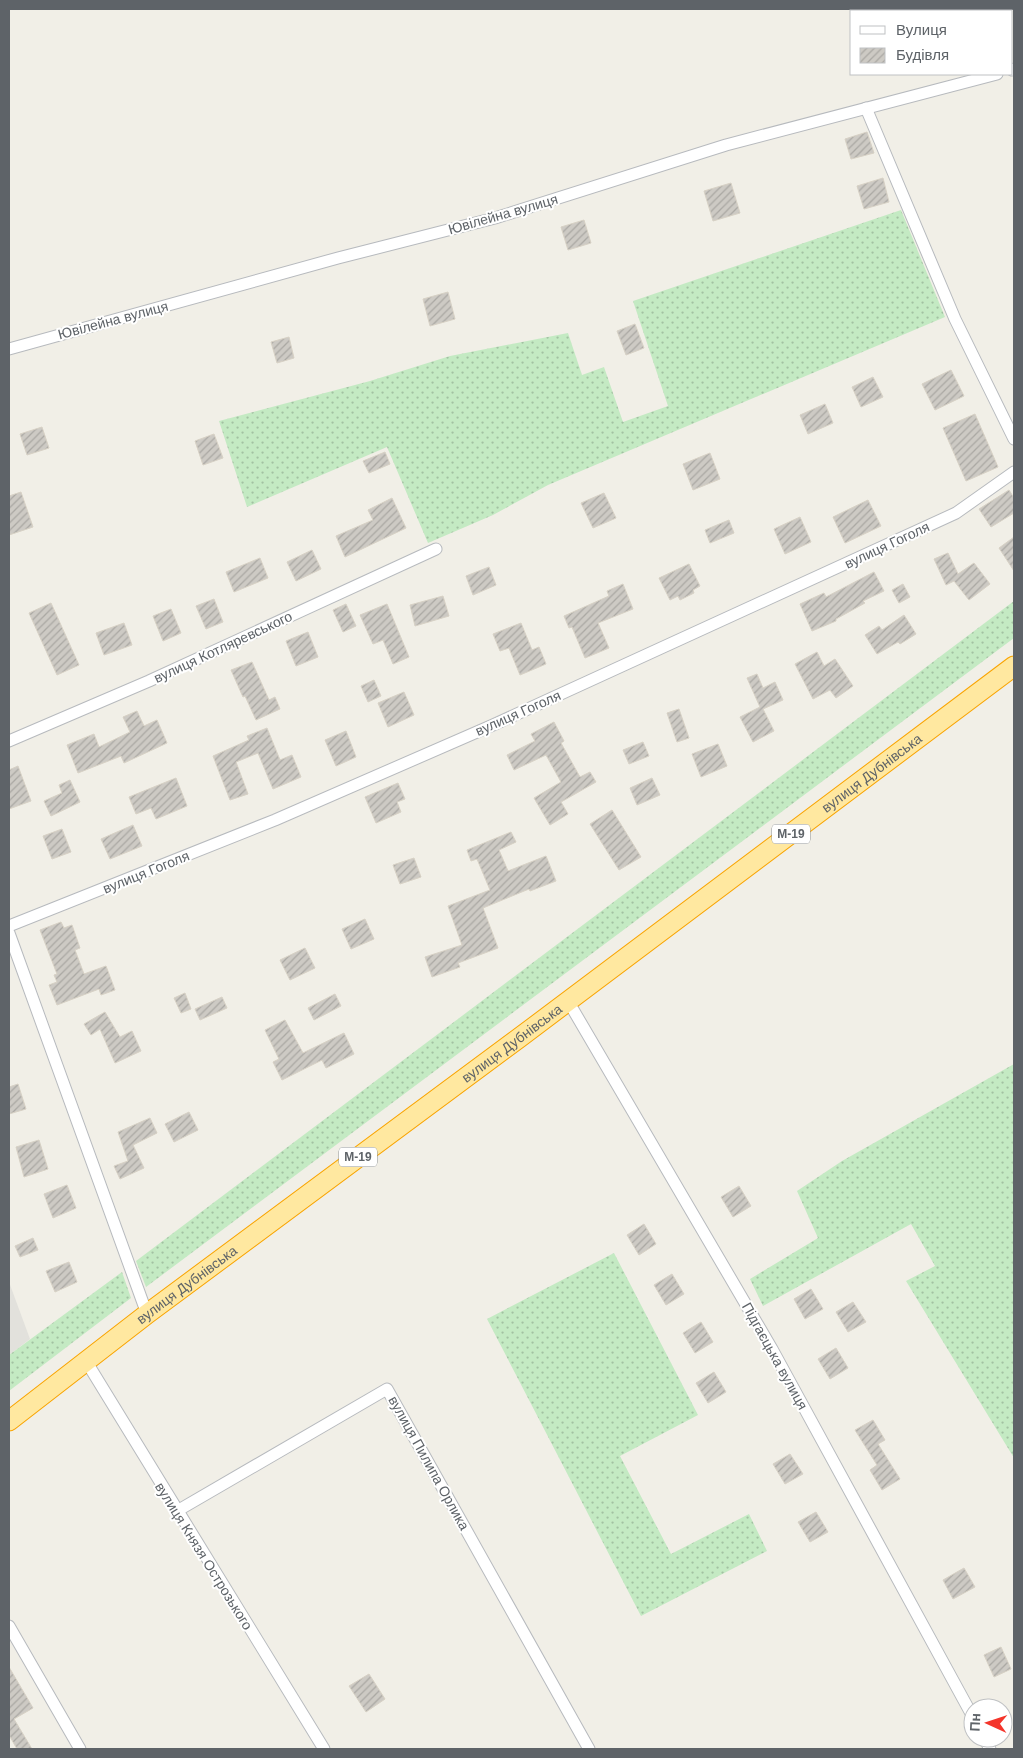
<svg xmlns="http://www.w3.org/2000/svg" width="1023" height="1758" viewBox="0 0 1023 1758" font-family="Arial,sans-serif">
  <defs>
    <pattern id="grass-dots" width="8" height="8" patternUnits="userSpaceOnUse" patternTransform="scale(1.25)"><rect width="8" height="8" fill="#c4eac3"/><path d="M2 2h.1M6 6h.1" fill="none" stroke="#a2c1a2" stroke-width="1.8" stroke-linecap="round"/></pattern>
    <pattern id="building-hatch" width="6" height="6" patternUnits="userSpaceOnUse" patternTransform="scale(1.25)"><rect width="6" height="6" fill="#cdcac4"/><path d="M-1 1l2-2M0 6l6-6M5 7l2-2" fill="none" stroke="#aaa8a3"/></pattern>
  </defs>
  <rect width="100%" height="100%" fill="#f1efe7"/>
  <!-- industrial -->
  <path fill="#e2e1dc" d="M 9,1282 L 30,1339 L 9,1355 Z"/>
  <!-- grass -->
  <g fill="url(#grass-dots)">
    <path d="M 901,210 L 945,317 L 548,485 L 493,515 L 428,543 L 387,447 L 247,507 L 219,421 L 370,381 L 450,356 L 568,333 L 582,375 L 604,367 L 623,422 L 668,406 L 633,301 Z"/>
    <path d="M 1014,601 L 1014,638 L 146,1287 L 136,1261 Z"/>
    <path d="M 1014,1064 L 1014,1458 L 906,1281 L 935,1266 L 911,1224 L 763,1306 L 750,1279 L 818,1238 L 797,1191 L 842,1161 Z"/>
    <path d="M 614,1253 L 698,1415 L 620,1456 L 671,1554 L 749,1514 L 767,1551 L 641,1616 L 487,1319 Z"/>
    <path d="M 122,1272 L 131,1298 L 9,1391 L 9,1355 Z"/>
  </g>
  <!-- building -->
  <g fill="url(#building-hatch)" stroke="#d7d1c5">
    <path d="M 867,132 L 874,153 L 851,159 L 845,139 Z"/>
    <path d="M 883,178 L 889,202 L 864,209 L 857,186 Z"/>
    <path d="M 731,183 L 740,213 L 713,221 L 704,191 Z"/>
    <path d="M 584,220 L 591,243 L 568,250 L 561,227 Z"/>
    <path d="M 448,292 L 455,319 L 430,326 L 423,299 Z"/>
    <path d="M 635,324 L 644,348 L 626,355 L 617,331 Z"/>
    <path d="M 289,337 L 294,358 L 277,363 L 271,342 Z"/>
    <path d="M 951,370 L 964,396 L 935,410 L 922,384 Z"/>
    <path d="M 873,377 L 883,397 L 861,407 L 852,387 Z"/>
    <path d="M 825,404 L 833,423 L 808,434 L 800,415 Z"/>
    <path d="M 975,414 L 998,467 L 966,481 L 943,428 Z"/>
    <path d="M 42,427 L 49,448 L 27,455 L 20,434 Z"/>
    <path d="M 214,434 L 223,458 L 203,465 L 195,441 Z"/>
    <path d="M 385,452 L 390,464 L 369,473 L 363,461 Z"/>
    <path d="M 710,453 L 720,479 L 693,490 L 683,464 Z"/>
    <path d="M 1009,490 L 1014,498 L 1014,513 L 991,527 L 979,509 Z"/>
    <path d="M 21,492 L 33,527 L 9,535 L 9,496 Z"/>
    <path d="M 604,493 L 616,518 L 593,528 L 581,503 Z"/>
    <path d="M 392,498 L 406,528 L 345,557 L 336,536 L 373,520 L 368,510 Z"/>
    <path d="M 868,500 L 881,526 L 845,543 L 833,517 Z"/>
    <path d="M 800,517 L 811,542 L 785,554 L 774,529 Z"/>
    <path d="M 729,520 L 734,533 L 710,543 L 705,530 Z"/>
    <path d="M 1014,537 L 1014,571 L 999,548 Z"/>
    <path d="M 312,550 L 321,569 L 296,581 L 287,562 Z"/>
    <path d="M 948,553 L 958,574 L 974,563 L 990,584 L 969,600 L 954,581 L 946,585 L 934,559 Z"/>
    <path d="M 260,558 L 268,578 L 234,592 L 226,572 Z"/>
    <path d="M 689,564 L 700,586 L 693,590 L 694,593 L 680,600 L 678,596 L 670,600 L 659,578 Z"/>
    <path d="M 489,567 L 496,585 L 473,595 L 466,576 Z"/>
    <path d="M 874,572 L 884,591 L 863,601 L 865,603 L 836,619 L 836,621 L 812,631 L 800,604 L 824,593 L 826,597 Z"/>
    <path d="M 623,584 L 633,609 L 598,623 L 609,648 L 585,658 L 572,627 L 569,628 L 564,616 L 609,596 L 607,591 Z"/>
    <path d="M 903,584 L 910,597 L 899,603 L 892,590 Z"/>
    <path d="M 443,596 L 449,616 L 415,626 L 410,605 Z"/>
    <path d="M 214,599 L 223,622 L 206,629 L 196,606 Z"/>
    <path d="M 51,603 L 79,665 L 57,675 L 29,613 Z"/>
    <path d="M 346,604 L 356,626 L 343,632 L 333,610 Z"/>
    <path d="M 387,604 L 409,657 L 393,664 L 383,640 L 373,644 L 360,615 Z"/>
    <path d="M 171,609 L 181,633 L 163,641 L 153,616 Z"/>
    <path d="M 904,615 L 916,634 L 900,644 L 898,642 L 877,654 L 865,635 L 879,626 L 882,630 Z"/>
    <path d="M 124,623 L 132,645 L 104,655 L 96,633 Z"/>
    <path d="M 521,623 L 532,650 L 539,647 L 546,664 L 520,675 L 509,648 L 500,651 L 493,634 Z"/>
    <path d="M 308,632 L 318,657 L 296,666 L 286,641 Z"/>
    <path d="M 817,652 L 824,666 L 835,659 L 853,686 L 836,698 L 830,690 L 813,699 L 795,664 Z"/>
    <path d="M 252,662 L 269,700 L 275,697 L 280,709 L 256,720 L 245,696 L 243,697 L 231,670 Z"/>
    <path d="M 757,674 L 763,688 L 775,682 L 783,700 L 763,709 L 774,731 L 753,742 L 740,717 L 760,707 L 747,678 Z"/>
    <path d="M 374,680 L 381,696 L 368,702 L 361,686 Z"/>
    <path d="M 404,692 L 414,715 L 388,727 L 378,703 Z"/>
    <path d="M 679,709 L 689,738 L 677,742 L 667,713 Z"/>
    <path d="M 137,711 L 144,726 L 157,720 L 167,743 L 124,763 L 121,756 L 78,773 L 67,745 L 94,734 L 99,747 L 130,732 L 123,717 Z"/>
    <path d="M 554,722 L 564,741 L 561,743 L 580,777 L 590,772 L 596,782 L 561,802 L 568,814 L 550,825 L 534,798 L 561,782 L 546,755 L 514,770 L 507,755 L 535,741 L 531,734 Z"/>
    <path d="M 267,728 L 280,760 L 292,755 L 301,777 L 273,789 L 258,753 L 236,762 L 248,794 L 230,800 L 213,756 L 249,740 L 247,736 Z"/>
    <path d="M 346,731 L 356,757 L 336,766 L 325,740 Z"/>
    <path d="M 643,742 L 649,756 L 629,764 L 623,750 Z"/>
    <path d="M 718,744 L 727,766 L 701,777 L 692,754 Z"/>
    <path d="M 18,766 L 31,801 L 9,809 L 9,770 Z"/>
    <path d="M 176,778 L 187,806 L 156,819 L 151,808 L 136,814 L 129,797 Z"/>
    <path d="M 652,778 L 660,795 L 637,805 L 630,788 Z"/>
    <path d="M 70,780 L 80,802 L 51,816 L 44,801 L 62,793 L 59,785 Z"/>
    <path d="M 398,783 L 405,799 L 397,802 L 401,812 L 376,823 L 365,797 Z"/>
    <path d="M 612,810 L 641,857 L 619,870 L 590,824 Z"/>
    <path d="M 133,825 L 142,846 L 110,859 L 101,839 Z"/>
    <path d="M 62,829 L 71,852 L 52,859 L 43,836 Z"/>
    <path d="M 511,832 L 516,842 L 499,850 L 508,871 L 546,856 L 556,881 L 530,891 L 529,889 L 483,908 L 498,948 L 458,963 L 460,967 L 432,977 L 425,957 L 462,945 L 448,906 L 490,890 L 477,859 L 471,861 L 467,850 Z"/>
    <path d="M 414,858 L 421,877 L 400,884 L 393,865 Z"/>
    <path d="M 365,919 L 374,939 L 351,949 L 342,929 Z"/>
    <path d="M 61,922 L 64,928 L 72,925 L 80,948 L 75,950 L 84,974 L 106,966 L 115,990 L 101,995 L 99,989 L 57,1005 L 49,985 L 57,982 L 54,975 L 57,974 L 40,930 Z"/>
    <path d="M 305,948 L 315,968 L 290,980 L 280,960 Z"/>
    <path d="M 185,993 L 191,1009 L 181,1013 L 174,998 Z"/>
    <path d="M 335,994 L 341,1006 L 314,1020 L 308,1008 Z"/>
    <path d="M 222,997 L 227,1008 L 200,1020 L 195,1009 Z"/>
    <path d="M 105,1012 L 120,1037 L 132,1031 L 141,1051 L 115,1063 L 100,1029 L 91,1035 L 84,1024 Z"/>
    <path d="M 285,1020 L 303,1053 L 344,1033 L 354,1054 L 326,1068 L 322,1060 L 282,1080 L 273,1062 L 279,1059 L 265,1030 Z"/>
    <path d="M 18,1084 L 26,1109 L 9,1114 L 9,1087 Z"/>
    <path d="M 189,1112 L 198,1130 L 174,1142 L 165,1124 Z"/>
    <path d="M 150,1118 L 157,1133 L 133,1145 L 144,1168 L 120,1179 L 114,1166 L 128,1161 L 118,1132 Z"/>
    <path d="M 39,1140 L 48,1169 L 24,1177 L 16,1147 Z"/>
    <path d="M 67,1185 L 76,1208 L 53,1218 L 44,1194 Z"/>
    <path d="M 739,1186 L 751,1206 L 733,1217 L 721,1197 Z"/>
    <path d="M 644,1224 L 656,1244 L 639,1255 L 627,1235 Z"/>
    <path d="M 33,1238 L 38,1250 L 20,1257 L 15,1246 Z"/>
    <path d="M 69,1262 L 77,1282 L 55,1292 L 46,1271 Z"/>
    <path d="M 672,1274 L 684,1294 L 666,1305 L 654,1285 Z"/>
    <path d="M 811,1289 L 823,1309 L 805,1319 L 794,1299 Z"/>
    <path d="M 853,1302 L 866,1322 L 848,1332 L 836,1312 Z"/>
    <path d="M 701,1322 L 713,1342 L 695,1353 L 683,1333 Z"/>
    <path d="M 836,1348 L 848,1368 L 830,1379 L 818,1359 Z"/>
    <path d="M 714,1372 L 726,1392 L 708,1403 L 696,1383 Z"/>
    <path d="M 873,1420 L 885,1440 L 878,1444 L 900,1479 L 882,1490 L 870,1470 L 877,1465 L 855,1430 Z"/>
    <path d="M 790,1454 L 803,1474 L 785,1484 L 773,1464 Z"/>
    <path d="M 816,1512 L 828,1532 L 810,1542 L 798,1522 Z"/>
    <path d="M 964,1568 L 975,1587 L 953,1599 L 943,1580 Z"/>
    <path d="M 1001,1647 L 1011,1669 L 994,1677 L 984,1655 Z"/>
    <path d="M 9,1667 L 33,1708 L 14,1719 L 32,1749 L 17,1749 L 9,1735 Z"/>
    <path d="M 369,1674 L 385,1699 L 366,1712 L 349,1686 Z"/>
  </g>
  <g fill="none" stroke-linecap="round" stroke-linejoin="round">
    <defs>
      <g id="minor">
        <path d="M 1012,70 L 1014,69"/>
        <path d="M 866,108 L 955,319 L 1014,439"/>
        <path d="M 9,349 L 338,258 L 495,218 L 726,145 L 997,74"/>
        <path d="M 9,741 L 149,681 L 436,549"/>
        <path d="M 9,926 L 275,820 L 493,725 L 956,513 L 1014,472"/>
        <path d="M 9,933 L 147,1314"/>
        <path d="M 568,1001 L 772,1349 L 973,1717"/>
        <path d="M 86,1361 L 324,1749"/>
        <path d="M 177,1511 L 387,1389 L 589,1749"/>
        <path d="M 9,1626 L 80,1749"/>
        <path d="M 984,1738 L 990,1749"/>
      </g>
      <g id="trunk">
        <path id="s1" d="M 9,1421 L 147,1314 L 519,1038 L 1014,666"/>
      </g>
    </defs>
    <!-- minor casing -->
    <use href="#minor" stroke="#b7babe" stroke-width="13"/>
    <!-- trunk casing -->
    <use href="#trunk" stroke="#f9a400" stroke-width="21"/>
    <!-- minor -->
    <use href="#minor" stroke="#fff" stroke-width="11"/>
    <!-- trunk -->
    <use href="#trunk" stroke="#ffe8a0" stroke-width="19"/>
  </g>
  <g text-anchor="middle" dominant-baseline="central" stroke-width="4" stroke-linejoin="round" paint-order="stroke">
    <!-- shield labels -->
    <g fill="#fff" stroke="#8e9295" stroke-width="1">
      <rect x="772" y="824.5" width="38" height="19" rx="4"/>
      <rect x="339" y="1147.5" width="38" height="19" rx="4"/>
    </g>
    <g font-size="12" font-weight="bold" fill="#5e6368">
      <text x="791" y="834">М-19</text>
      <text x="358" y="1157">М-19</text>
    </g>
    <!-- street labels -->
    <g font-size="14" fill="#5e6368" stroke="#fff">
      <text transform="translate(503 214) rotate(-16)">Ювілейна вулиця</text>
      <text transform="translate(113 320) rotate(-15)">Ювілейна вулиця</text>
      <text transform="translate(887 545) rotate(-25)">вулиця Гоголя</text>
      <text transform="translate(223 647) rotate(-25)">вулиця Котляревського</text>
      <text transform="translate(518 713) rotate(-24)">вулиця Гоголя</text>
      <text stroke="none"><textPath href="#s1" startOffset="1079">вулиця Дубнівська</textPath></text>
      <text transform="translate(146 872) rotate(-22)">вулиця Гоголя</text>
      <text stroke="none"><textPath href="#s1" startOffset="629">вулиця Дубнівська</textPath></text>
      <text stroke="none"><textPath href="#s1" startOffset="224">вулиця Дубнівська</textPath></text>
      <text transform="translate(775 1356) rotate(61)">Підгаєцька вулиця</text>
      <text transform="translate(429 1463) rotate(61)">вулиця Пилипа Орлика</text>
      <text transform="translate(204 1556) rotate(58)">вулиця Князя Острозького</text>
    </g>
  </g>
  <!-- border -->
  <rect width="1023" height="1758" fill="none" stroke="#5e6368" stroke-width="20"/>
  <!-- legend -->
  <rect x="850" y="10" width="162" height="65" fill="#ffffff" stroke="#bfc1c3"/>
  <rect x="860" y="26" width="25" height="8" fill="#ffffff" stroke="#bfc1c3"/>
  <text x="896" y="35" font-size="15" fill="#5e6368">Вулиця</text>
  <rect x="860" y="48" width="25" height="15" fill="url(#building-hatch)" stroke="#bfc1c3"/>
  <text x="896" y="60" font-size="15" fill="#5e6368">Будівля</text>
  <!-- north arrow -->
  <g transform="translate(988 1723) rotate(273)"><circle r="24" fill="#ffffff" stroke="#bfc1c3"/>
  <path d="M0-4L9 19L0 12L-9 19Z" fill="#f4352b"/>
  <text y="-8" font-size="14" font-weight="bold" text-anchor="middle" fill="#5e6368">Пн</text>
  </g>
</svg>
